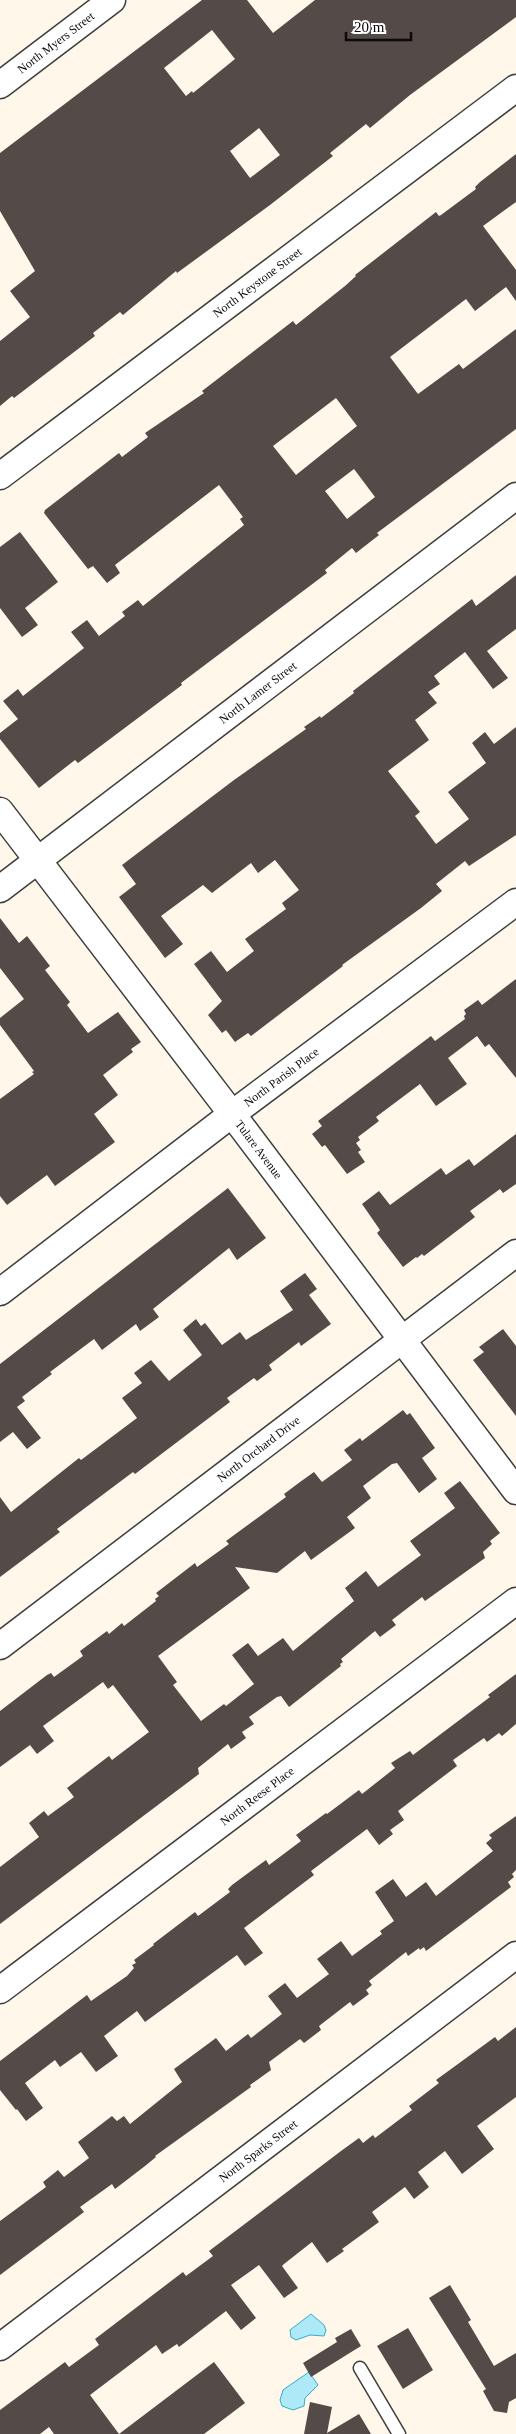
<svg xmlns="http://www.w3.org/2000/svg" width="516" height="2434" viewBox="0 0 516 2434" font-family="'Times New Roman',serif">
  <rect width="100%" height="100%" fill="#fff7e9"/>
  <!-- water -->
  <g fill="#ade9f7" stroke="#33adcf">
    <path d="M 311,2314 L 324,2325 L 326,2330 L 324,2336 L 310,2335 L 296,2340 L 291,2337 L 290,2330 Z"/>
    <path d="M 309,2372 L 318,2385 L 305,2398 L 304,2406 L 293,2410 L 282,2406 L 280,2400 L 283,2390 Z"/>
  </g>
  <!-- building -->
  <g fill="#544a47" fill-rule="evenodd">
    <path d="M 202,0 L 247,0 L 273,33 L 315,0 L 516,0 L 516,17 L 410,95 L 370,128 L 366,124 L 330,153 L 333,156 L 270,205 L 177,273 L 176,271 L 123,315 L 120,312 L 93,333 L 95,336 L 14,398 L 12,396 L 0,406 L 0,341 L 30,317 L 10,291 L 35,271 L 0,211 L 0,153 ZM 212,30 L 235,59 L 193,93 L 192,91 L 186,96 L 164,68 ZM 259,128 L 280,155 L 250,178 L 230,151 Z"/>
    <path d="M 516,154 L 516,202 L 483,226 L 516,270 L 516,301 L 506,287 L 475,311 L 466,299 L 390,357 L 418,394 L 459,364 L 463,369 L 516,329 L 516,429 L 377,533 L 379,535 L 356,553 L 352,548 L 325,570 L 327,573 L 181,683 L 182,685 L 78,763 L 75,760 L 39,788 L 0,739 L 0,733 L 18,719 L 3,701 L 18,689 L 23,696 L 84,648 L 71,632 L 87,620 L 99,636 L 125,616 L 122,612 L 138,600 L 143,606 L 244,525 L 240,519 L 243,517 L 219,485 L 115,565 L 120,573 L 107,583 L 93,566 L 88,569 L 44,513 L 45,510 L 119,453 L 122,457 L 148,437 L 145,433 L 204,393 L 202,391 L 293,321 L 296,325 L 345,286 L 356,276 L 355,275 L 436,212 L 439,216 L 441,215 L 476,189 L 475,187 L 480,182 ZM 336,398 L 357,426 L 296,475 L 273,446 ZM 354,469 L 375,497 L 347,519 L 325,491 Z"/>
    <path d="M 20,532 L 58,582 L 25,608 L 38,625 L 22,637 L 0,608 L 0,547 Z"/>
    <path d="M 516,575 L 516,629 L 487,651 L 508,678 L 493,689 L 465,652 L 434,676 L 440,684 L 428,692 L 437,703 L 415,720 L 429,740 L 388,771 L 420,812 L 415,816 L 436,844 L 469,819 L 448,792 L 486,763 L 472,743 L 485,732 L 494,744 L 516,727 L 516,835 L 469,866 L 465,861 L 436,884 L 442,891 L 421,908 L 342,965 L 343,966 L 251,1036 L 248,1033 L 235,1042 L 226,1030 L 222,1033 L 208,1015 L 222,1001 L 194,964 L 211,951 L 227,972 L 254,951 L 245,939 L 286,909 L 282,903 L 299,890 L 275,860 L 258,873 L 251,863 L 212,893 L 203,885 L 161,916 L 183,944 L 165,958 L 119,897 L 136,884 L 122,865 L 234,780 L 306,729 L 304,727 L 320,716 L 321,718 L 354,693 L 353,691 L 472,599 L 476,606 Z"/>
    <path d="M 0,918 L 19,943 L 27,936 L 50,966 L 45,970 L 70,1002 L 67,1005 L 88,1033 L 118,1012 L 141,1042 L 131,1049 L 133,1052 L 103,1075 L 118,1095 L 94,1114 L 115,1142 L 55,1186 L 47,1175 L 7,1205 L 0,1196 L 0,1099 L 34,1074 L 32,1072 L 34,1071 L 0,1025 L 0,1018 L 24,999 L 0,968 Z"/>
    <path d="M 516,979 L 516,1078 L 489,1044 L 485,1047 L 477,1036 L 448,1058 L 467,1084 L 436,1106 L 420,1084 L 376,1117 L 379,1121 L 358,1137 L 360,1140 L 356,1143 L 361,1150 L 358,1152 L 365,1162 L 347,1174 L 325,1145 L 322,1147 L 312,1134 L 322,1126 L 318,1121 L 431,1036 L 435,1041 L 465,1019 L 464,1016 L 466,1014 L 464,1010 L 478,1000 L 482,1005 Z"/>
    <path d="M 516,1134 L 516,1184 L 503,1193 L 500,1189 L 470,1211 L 475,1217 L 424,1256 L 422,1254 L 417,1258 L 416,1257 L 403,1267 L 377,1233 L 380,1230 L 362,1204 L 379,1191 L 390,1205 L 441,1168 L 446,1175 L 469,1159 L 474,1166 Z"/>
    <path d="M 228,1188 L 266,1238 L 237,1260 L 229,1248 L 153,1309 L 159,1317 L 140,1331 L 136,1324 L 102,1350 L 94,1339 L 50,1372 L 52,1374 L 22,1397 L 25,1401 L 17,1407 L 41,1438 L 27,1449 L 13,1432 L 0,1442 L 0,1364 Z"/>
    <path d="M 305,1273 L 317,1289 L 309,1295 L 331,1324 L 301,1346 L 299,1342 L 269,1365 L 272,1370 L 257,1381 L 254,1378 L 227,1398 L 230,1402 L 135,1474 L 133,1472 L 57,1529 L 60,1532 L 0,1577 L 0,1497 L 11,1512 L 79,1458 L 81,1460 L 137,1418 L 122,1398 L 142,1383 L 134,1373 L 151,1360 L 169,1381 L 202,1355 L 183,1330 L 196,1319 L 201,1326 L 205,1323 L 222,1345 L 240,1332 L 246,1340 L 293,1310 L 280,1291 Z"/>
    <path d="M 503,1329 L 516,1346 L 516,1416 L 473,1360 L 484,1352 L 479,1347 Z"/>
    <path d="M 403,1410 L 407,1415 L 410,1413 L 435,1448 L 422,1458 L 437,1479 L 419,1493 L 397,1463 L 392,1464 L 363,1486 L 371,1498 L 347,1517 L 355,1528 L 311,1560 L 305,1551 L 277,1573 L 235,1567 L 250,1588 L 158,1656 L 177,1682 L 173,1685 L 201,1721 L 224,1704 L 226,1706 L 254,1684 L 232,1655 L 248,1643 L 258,1656 L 283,1638 L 293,1651 L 354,1601 L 345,1588 L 366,1571 L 378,1587 L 421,1555 L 410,1541 L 455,1508 L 444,1493 L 460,1481 L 500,1533 L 490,1541 L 492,1544 L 483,1552 L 485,1558 L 425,1601 L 422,1597 L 392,1620 L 396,1625 L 380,1637 L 375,1631 L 341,1659 L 343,1662 L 340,1664 L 341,1666 L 289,1707 L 281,1696 L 277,1697 L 249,1717 L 254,1724 L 242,1732 L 246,1738 L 231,1749 L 228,1744 L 198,1768 L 199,1774 L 0,1924 L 0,1867 L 39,1837 L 29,1823 L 44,1811 L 48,1816 L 74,1797 L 67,1788 L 109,1756 L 112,1760 L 149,1732 L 113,1685 L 108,1689 L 103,1682 L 43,1726 L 54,1741 L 37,1754 L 30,1745 L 0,1767 L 0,1711 L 47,1675 L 51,1673 L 54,1677 L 83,1656 L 80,1651 L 107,1631 L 109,1634 L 122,1623 L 124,1626 L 156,1601 L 155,1599 L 159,1596 L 156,1593 L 195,1563 L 197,1567 L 229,1544 L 226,1541 L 286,1497 L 284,1494 L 300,1482 L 314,1472 L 322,1482 L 352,1460 L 344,1450 L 360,1438 L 362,1441 Z"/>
    <path d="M 516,1674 L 516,1724 L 502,1736 L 499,1733 L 487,1742 L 484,1738 L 453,1760 L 457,1766 L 398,1811 L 404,1820 L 390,1830 L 393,1834 L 379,1845 L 367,1829 L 311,1871 L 314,1875 L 244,1928 L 263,1953 L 245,1966 L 237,1955 L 145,2022 L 137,2011 L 104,2036 L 118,2056 L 96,2072 L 81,2052 L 60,2067 L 55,2060 L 25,2083 L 43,2108 L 26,2121 L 17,2109 L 16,2110 L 0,2090 L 0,2061 L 87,1995 L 91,2001 L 127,1976 L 134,1968 L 132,1965 L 136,1963 L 134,1960 L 154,1945 L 153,1944 L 195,1912 L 198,1916 L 230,1892 L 228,1889 L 232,1885 L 266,1860 L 269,1865 L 301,1841 L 296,1835 L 326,1813 L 327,1814 L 359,1790 L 362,1794 L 395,1768 L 391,1763 L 410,1751 L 413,1755 L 490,1697 L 488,1695 Z"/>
    <path d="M 516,1816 L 516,1870 L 512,1874 L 514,1877 L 508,1882 L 511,1887 L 426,1951 L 424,1947 L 420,1950 L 419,1948 L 408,1956 L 406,1952 L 369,1981 L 372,1985 L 366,1990 L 369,1994 L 353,2006 L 350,2002 L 319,2026 L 321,2030 L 304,2043 L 300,2039 L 269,2062 L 271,2070 L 250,2085 L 251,2087 L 155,2156 L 156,2157 L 145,2166 L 115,2189 L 112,2184 L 80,2207 L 84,2212 L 0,2275 L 0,2221 L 46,2187 L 43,2182 L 58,2170 L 64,2177 L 89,2158 L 78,2142 L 112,2116 L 117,2121 L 124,2116 L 130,2124 L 182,2082 L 174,2069 L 216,2038 L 226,2051 L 248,2034 L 251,2038 L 282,2014 L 268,1996 L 285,1983 L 297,1998 L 329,1974 L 317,1959 L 341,1941 L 352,1956 L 382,1934 L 380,1931 L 394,1921 L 375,1892 L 393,1879 L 406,1897 L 426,1882 L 436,1896 L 493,1851 L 486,1843 L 492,1838 L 489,1835 Z"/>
    <path d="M 516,2027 L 516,2097 L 477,2126 L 494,2149 L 462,2174 L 445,2151 L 418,2172 L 429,2187 L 414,2199 L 405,2187 L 372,2212 L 379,2222 L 342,2249 L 344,2251 L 327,2263 L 312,2242 L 284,2264 L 282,2266 L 298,2288 L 284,2298 L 259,2265 L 231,2285 L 256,2318 L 241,2330 L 226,2311 L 179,2347 L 177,2344 L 162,2354 L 156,2345 L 90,2395 L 119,2434 L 214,2362 L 245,2403 L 204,2434 L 54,2434 L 49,2427 L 40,2434 L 0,2434 L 0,2410 L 65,2362 L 69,2367 L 99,2345 L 95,2339 L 183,2272 L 186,2276 L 213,2256 L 209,2251 L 341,2151 L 359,2138 L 363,2143 L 373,2135 L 375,2138 L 412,2110 L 409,2106 L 439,2083 L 436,2080 L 495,2037 L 498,2041 Z"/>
    <path d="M 450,2285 L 471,2320 L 468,2322 L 494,2366 L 516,2353 L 516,2398 L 509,2402 L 507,2413 L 494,2411 L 483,2391 L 486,2389 L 429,2298 Z"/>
    <path d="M 408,2328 L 433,2370 L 403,2389 L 377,2346 Z"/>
    <path d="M 351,2329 L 361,2346 L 311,2377 L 303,2363 L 337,2342 L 335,2338 Z"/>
    <path d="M 310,2402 L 332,2407 L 327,2433 L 359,2414 L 371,2434 L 304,2434 Z"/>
  </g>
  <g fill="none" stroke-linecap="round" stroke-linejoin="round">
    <defs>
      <path id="service" d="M 360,2368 L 399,2434"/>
      <g id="minor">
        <path id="s1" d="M 0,85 L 112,0"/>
        <path id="s2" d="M 0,476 L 516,88"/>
        <path id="s3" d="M 0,811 L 232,1114 L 516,1491"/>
        <path id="s4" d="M 0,889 L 516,496"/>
        <path id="s5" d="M 0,1292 L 232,1114 L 516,902"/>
        <path id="s6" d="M 0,1646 L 516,1253"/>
        <path id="s7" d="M 0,1990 L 516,1601"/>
        <path id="s8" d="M 0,2347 L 516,1955"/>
      </g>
    </defs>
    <!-- service casing -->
    <use href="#service" stroke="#3e3e3e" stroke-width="15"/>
    <!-- minor casing -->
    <use href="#minor" stroke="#3e3e3e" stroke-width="29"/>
    <!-- service -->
    <use href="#service" stroke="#fff" stroke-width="12"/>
    <!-- minor -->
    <use href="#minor" stroke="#fff" stroke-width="26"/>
  </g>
  <g text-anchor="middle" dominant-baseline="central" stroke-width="5" stroke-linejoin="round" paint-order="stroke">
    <!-- street labels -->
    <g font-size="12" fill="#0b0b0b" stroke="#fff">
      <text stroke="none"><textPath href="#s1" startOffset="70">North Myers Street</textPath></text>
      <text stroke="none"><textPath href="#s2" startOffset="322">North Keystone Street</textPath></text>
      <text stroke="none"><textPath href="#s4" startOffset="324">North Lamer Street</textPath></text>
      <text stroke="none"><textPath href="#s5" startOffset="354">North Parish Place</textPath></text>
      <text stroke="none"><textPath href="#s3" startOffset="426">Tulare Avenue</textPath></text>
      <text stroke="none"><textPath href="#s6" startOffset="325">North Orchard Drive</textPath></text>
      <text stroke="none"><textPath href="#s7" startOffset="322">North Reese Place</textPath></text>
      <text stroke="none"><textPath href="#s8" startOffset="324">North Sparks Street</textPath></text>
    </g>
  </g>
  <!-- scale -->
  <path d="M346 32v8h65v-8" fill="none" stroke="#0b0b0b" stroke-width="2.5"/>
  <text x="354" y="32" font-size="15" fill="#0b0b0b" stroke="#ffffff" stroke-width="4" paint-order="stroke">20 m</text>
</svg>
